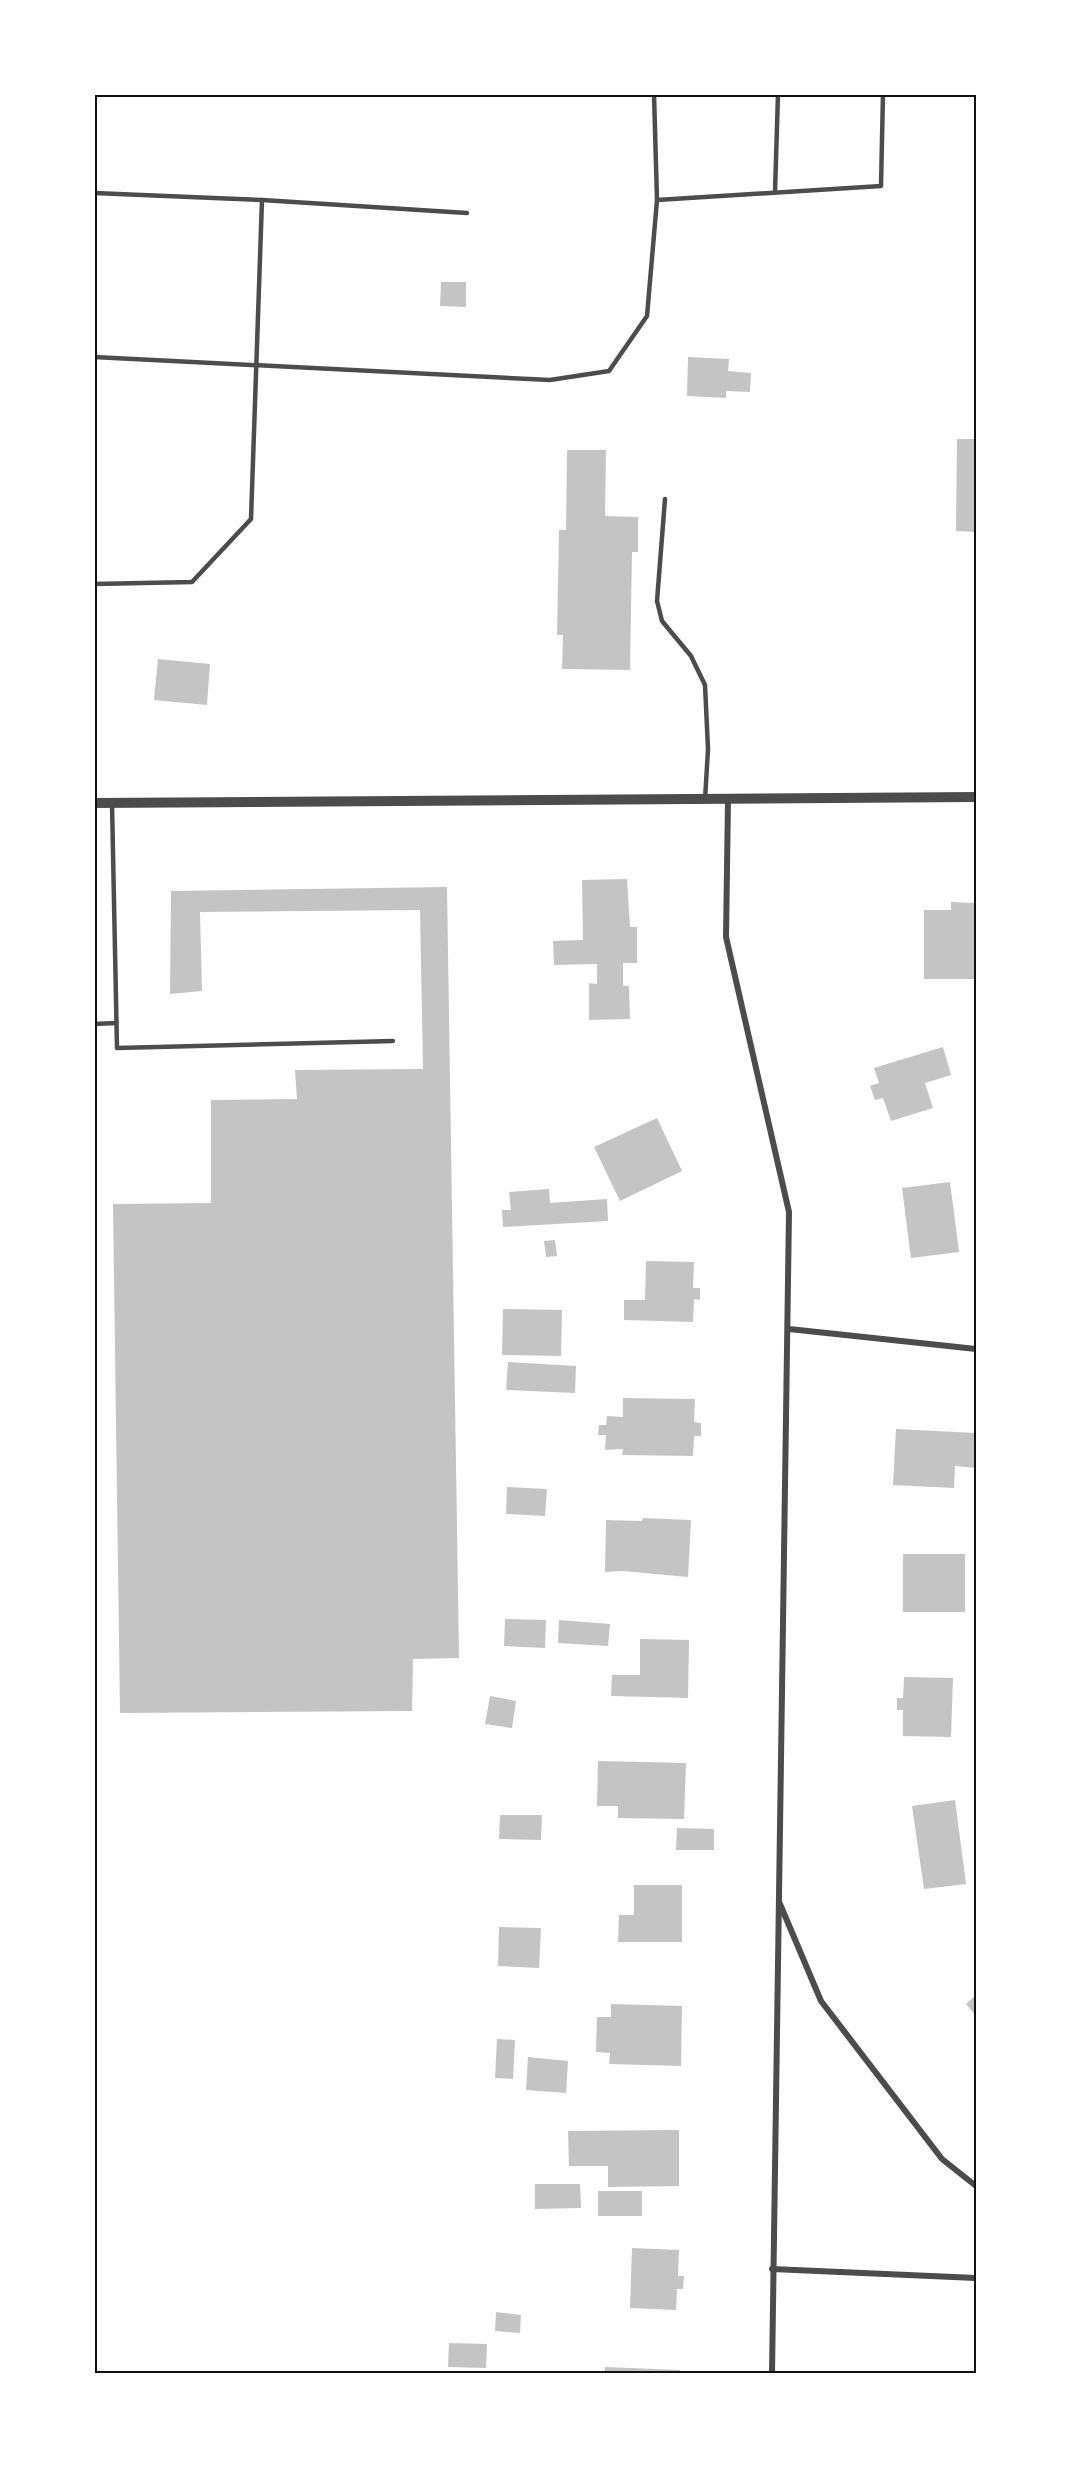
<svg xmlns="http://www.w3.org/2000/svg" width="1071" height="2468" viewBox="0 0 1071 2468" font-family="'Space Grotesk',sans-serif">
  <rect width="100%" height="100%" fill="#fff"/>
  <!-- building -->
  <g fill="#c4c4c4">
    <path d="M 441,282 L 466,282 L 466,307 L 440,306 Z"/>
    <path d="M 688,357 L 729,359 L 728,371 L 751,373 L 750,392 L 726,391 L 726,398 L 687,396 Z"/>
    <path d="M 957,439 L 976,439 L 976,532 L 956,531 Z"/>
    <path d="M 567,450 L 606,450 L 605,516 L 638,517 L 638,552 L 632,552 L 630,670 L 562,669 L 563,635 L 557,635 L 559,530 L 566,530 Z"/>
    <path d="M 158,659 L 210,664 L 207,705 L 154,700 Z"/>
    <path d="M 627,879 L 630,927 L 637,927 L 637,963 L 623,963 L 623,986 L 629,986 L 630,1019 L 589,1020 L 589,983 L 597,984 L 597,964 L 554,965 L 553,941 L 583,940 L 582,880 Z"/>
    <path d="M 447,887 L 459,1658 L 413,1659 L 412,1711 L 120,1713 L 113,1204 L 211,1203 L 211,1100 L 297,1099 L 295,1070 L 423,1069 L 420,910 L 200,912 L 202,991 L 170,994 L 171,891 Z"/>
    <path d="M 951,902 L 976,903 L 976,979 L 924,979 L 924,910 L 951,910 Z"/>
    <path d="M 943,1047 L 951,1075 L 925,1083 L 933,1108 L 891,1121 L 883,1098 L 875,1100 L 870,1086 L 879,1083 L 874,1068 Z"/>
    <path d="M 657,1118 L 682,1171 L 620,1201 L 594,1147 Z"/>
    <path d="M 950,1182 L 959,1252 L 911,1258 L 902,1188 Z"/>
    <path d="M 549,1189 L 550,1203 L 607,1199 L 608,1221 L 503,1227 L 502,1210 L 511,1210 L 509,1192 Z"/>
    <path d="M 555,1240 L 557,1256 L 546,1257 L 544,1241 Z"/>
    <path d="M 646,1261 L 694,1262 L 693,1288 L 700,1288 L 700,1300 L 694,1299 L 693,1322 L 624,1320 L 624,1300 L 645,1300 Z"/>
    <path d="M 503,1309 L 562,1310 L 561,1356 L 502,1355 Z"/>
    <path d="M 508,1362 L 576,1366 L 575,1393 L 506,1390 Z"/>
    <path d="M 623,1398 L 695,1399 L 694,1422 L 701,1423 L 701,1436 L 694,1436 L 693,1456 L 622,1455 L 623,1449 L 605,1450 L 606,1435 L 598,1435 L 599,1425 L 606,1425 L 607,1416 L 623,1417 Z"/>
    <path d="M 896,1429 L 976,1433 L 976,1468 L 955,1466 L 954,1488 L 893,1485 Z"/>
    <path d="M 507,1487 L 547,1489 L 545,1516 L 506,1514 Z"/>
    <path d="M 643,1518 L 691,1520 L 688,1577 L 623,1571 L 605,1572 L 606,1520 L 642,1521 Z"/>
    <rect x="903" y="1554" width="62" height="58"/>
    <path d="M 505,1619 L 546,1620 L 545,1648 L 504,1646 Z"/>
    <path d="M 559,1620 L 610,1624 L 608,1646 L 558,1643 Z"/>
    <path d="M 640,1639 L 689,1640 L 688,1698 L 611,1696 L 612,1675 L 640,1675 Z"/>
    <path d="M 904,1677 L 953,1678 L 951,1737 L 903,1736 L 903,1710 L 897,1710 L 897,1698 L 903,1698 Z"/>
    <path d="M 490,1696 L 516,1701 L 512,1728 L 485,1724 Z"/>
    <path d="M 598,1761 L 686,1763 L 684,1819 L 618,1818 L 618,1806 L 597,1806 Z"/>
    <path d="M 955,1800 L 966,1884 L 924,1889 L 912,1806 Z"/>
    <path d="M 500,1815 L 542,1815 L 541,1840 L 499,1839 Z"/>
    <path d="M 677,1828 L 714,1829 L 714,1850 L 676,1850 Z"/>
    <path d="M 634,1885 L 682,1885 L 682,1942 L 618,1942 L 619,1915 L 634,1915 Z"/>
    <path d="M 499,1927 L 541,1928 L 539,1968 L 498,1966 Z"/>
    <path d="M 976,1995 L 976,2016 L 966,2004 Z"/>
    <path d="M 611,2004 L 682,2006 L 681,2066 L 609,2064 L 610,2053 L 596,2052 L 597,2017 L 611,2017 Z"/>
    <path d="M 497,2039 L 515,2040 L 513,2079 L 495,2078 Z"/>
    <path d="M 528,2057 L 568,2061 L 566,2093 L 526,2090 Z"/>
    <path d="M 679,2130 L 679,2186 L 608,2187 L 608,2166 L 569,2166 L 568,2131 Z"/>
    <path d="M 535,2184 L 580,2184 L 581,2208 L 535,2209 Z"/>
    <rect x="598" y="2191" width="44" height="25"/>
    <path d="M 632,2248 L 679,2250 L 678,2276 L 684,2276 L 683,2289 L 677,2289 L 676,2310 L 630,2308 Z"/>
    <path d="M 496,2312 L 521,2315 L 520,2333 L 495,2331 Z"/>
    <path d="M 449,2343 L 487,2344 L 486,2368 L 448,2367 Z"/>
    <path d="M 605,2367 L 680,2370 L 680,2373 L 605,2373 Z"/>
  </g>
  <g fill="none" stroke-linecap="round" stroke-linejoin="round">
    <!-- service -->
    <g stroke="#4c4c4c" stroke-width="4.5">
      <path d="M 775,192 L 778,94"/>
      <path d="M 94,193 L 262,200 L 251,519 L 192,582 L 94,584"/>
      <path d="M 262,200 L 467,213"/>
      <path d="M 657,200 L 881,186 L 883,94"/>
      <path d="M 94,357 L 550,380 L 609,371 L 647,316 L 657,200 L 654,94"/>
      <path d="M 665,499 L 657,601 L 662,621 L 691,656 L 705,685 L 708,749 L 705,800"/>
      <path d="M 112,803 L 117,1048 L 393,1041"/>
      <path d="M 94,1024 L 116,1023"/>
    </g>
    <!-- minor -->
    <g stroke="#4c4c4c" stroke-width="6">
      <path d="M 728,800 L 726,937 L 789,1212 L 772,2374"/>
      <path d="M 789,1329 L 976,1349"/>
      <path d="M 780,1904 L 821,2001 L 942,2159 L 976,2186"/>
      <path d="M 772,2269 L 976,2278"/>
    </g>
    <!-- tertiary -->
    <path stroke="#4c4c4c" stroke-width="10" d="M 94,803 L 976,797"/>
  </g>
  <!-- border -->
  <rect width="1071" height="2468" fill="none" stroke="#ffffff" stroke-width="192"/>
  <rect x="96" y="96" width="879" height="2276" fill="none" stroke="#111" stroke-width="2"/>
</svg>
